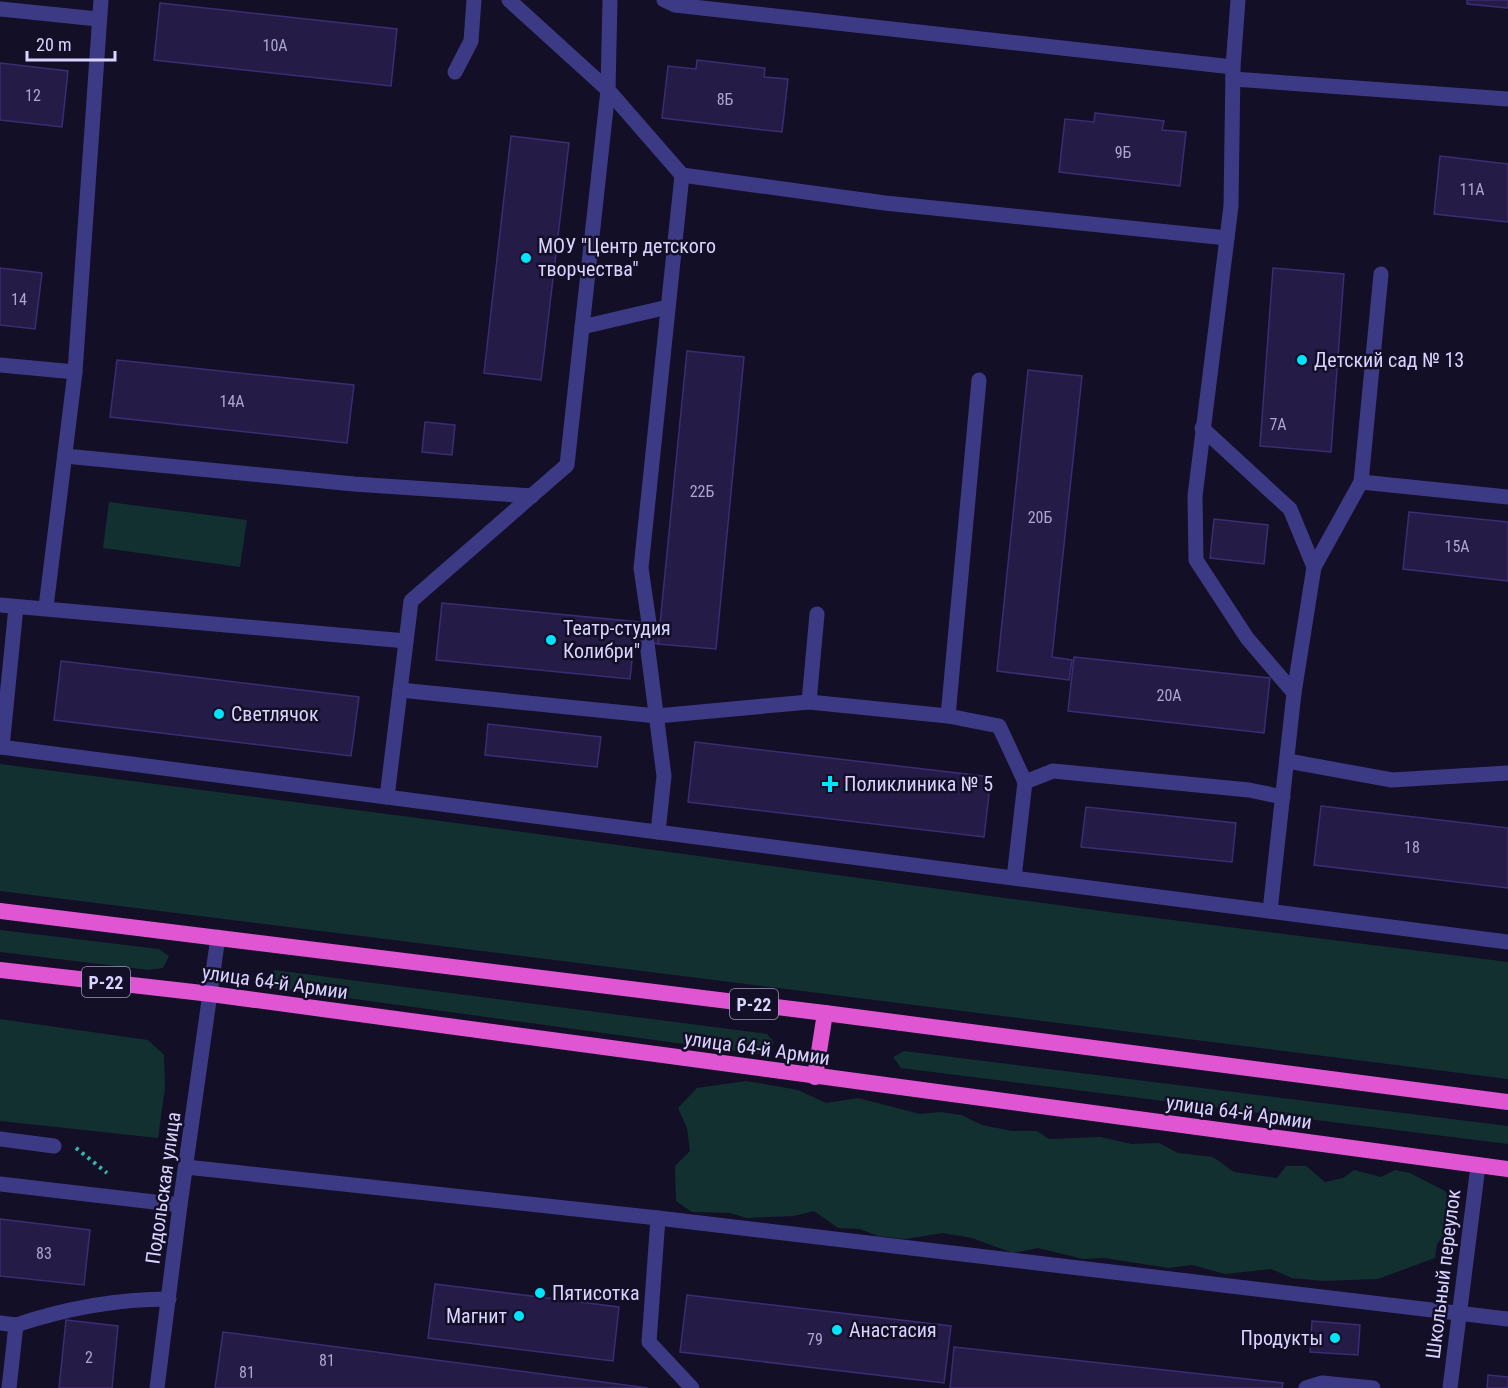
<svg xmlns="http://www.w3.org/2000/svg" width="1508" height="1388" viewBox="0 0 1508 1388" font-family="'Roboto Condensed',sans-serif">
  <rect width="100%" height="100%" fill="#130f26"/>
  <!-- green -->
  <g fill="#12302f">
    <path d="M 109,502 L 247,520 L 240,567 L 103,548 Z"/>
    <path d="M 0,764 L 456,823 L 1116,913 L 1508,962 L 1508,1079 L 0,891 Z"/>
    <path d="M 0,930 L 159,949 L 169,956 L 163,968 L 149,970 L 0,952 Z"/>
    <path d="M 274,970 L 767,1034 L 774,1042 L 770,1050 L 757,1054 L 274,988 L 268,980 Z"/>
    <path d="M 0,1019 L 148,1040 L 164,1055 L 165,1088 L 158,1138 L 0,1121 Z"/>
    <path d="M 904,1051 L 1508,1126 L 1508,1144 L 901,1068 L 893,1057 Z"/>
    <path d="M 746,1081 L 798,1090 L 826,1103 L 858,1098 L 920,1114 L 941,1112 L 961,1115 L 982,1125 L 1012,1131 L 1037,1131 L 1049,1139 L 1100,1137 L 1132,1144 L 1159,1143 L 1178,1153 L 1213,1157 L 1234,1172 L 1277,1178 L 1286,1166 L 1306,1166 L 1325,1182 L 1343,1178 L 1354,1170 L 1381,1177 L 1395,1170 L 1410,1173 L 1445,1191 L 1454,1207 L 1452,1224 L 1437,1244 L 1435,1258 L 1378,1279 L 1323,1281 L 1292,1278 L 1271,1269 L 1225,1274 L 1192,1265 L 1169,1268 L 1104,1258 L 1083,1259 L 1038,1248 L 1013,1253 L 972,1238 L 943,1233 L 905,1239 L 878,1236 L 860,1229 L 838,1228 L 814,1211 L 794,1216 L 747,1218 L 730,1213 L 692,1212 L 676,1201 L 675,1166 L 690,1151 L 687,1128 L 678,1108 L 697,1088 Z"/>
  </g>
  <!-- building -->
  <g fill="#241b47" stroke="#3b2d73" stroke-width="1.5">
    <path d="M 1467,0 L 1508,0 L 1508,8 L 1467,4 Z"/>
    <path d="M 160,3 L 397,29 L 391,86 L 154,60 Z"/>
    <path d="M 697,60 L 765,68 L 764,77 L 788,79 L 782,132 L 662,118 L 668,66 L 696,69 Z"/>
    <path d="M 0,63 L 68,71 L 62,127 L 0,120 Z"/>
    <path d="M 1095,113 L 1164,121 L 1162,130 L 1186,132 L 1180,186 L 1059,172 L 1065,119 L 1094,122 Z"/>
    <path d="M 511,136 L 569,143 L 541,380 L 484,373 Z"/>
    <path d="M 1440,156 L 1508,164 L 1508,222 L 1434,214 Z"/>
    <path d="M 0,268 L 42,273 L 35,329 L 0,325 Z"/>
    <path d="M 1273,268 L 1344,274 L 1331,452 L 1260,446 Z"/>
    <path d="M 687,351 L 744,357 L 716,649 L 658,644 Z"/>
    <path d="M 117,360 L 354,385 L 347,443 L 110,417 Z"/>
    <path d="M 1028,370 L 1082,376 L 1052,657 L 1072,660 L 1069,680 L 997,671 Z"/>
    <path d="M 425,422 L 455,425 L 452,455 L 422,452 Z"/>
    <path d="M 1409,512 L 1508,522 L 1508,581 L 1403,569 Z"/>
    <path d="M 1214,519 L 1268,525 L 1264,564 L 1210,558 Z"/>
    <path d="M 442,603 L 660,624 L 658,644 L 634,641 L 630,679 L 436,660 Z"/>
    <path d="M 1074,657 L 1270,678 L 1264,733 L 1068,711 Z"/>
    <path d="M 61,661 L 359,697 L 351,756 L 54,720 Z"/>
    <path d="M 488,724 L 601,737 L 597,767 L 485,755 Z"/>
    <path d="M 695,742 L 991,777 L 984,837 L 688,802 Z"/>
    <path d="M 1321,806 L 1508,828 L 1508,888 L 1314,865 Z"/>
    <path d="M 1086,807 L 1236,823 L 1232,862 L 1081,847 Z"/>
    <path d="M 0,1219 L 90,1230 L 84,1285 L 0,1276 Z"/>
    <path d="M 435,1284 L 619,1307 L 613,1361 L 428,1338 Z"/>
    <path d="M 687,1295 L 951,1326 L 944,1383 L 680,1352 Z"/>
    <path d="M 66,1320 L 118,1326 L 112,1388 L 59,1388 Z"/>
    <path d="M 1312,1321 L 1360,1325 L 1358,1355 L 1310,1352 Z"/>
    <path d="M 223,1332 L 648,1388 L 215,1388 Z"/>
    <path d="M 954,1347 L 1283,1383 L 1282,1388 L 950,1388 Z"/>
    <path d="M 1488,1375 L 1508,1377 L 1508,1388 L 1487,1388 Z"/>
  </g>
  <g fill="none" stroke-linecap="round" stroke-linejoin="round">
    <!-- path -->
    <path stroke="#2fb8b0" stroke-width="4" stroke-dasharray="3 4.5" stroke-linecap="butt" d="M 76,1148 L 107,1173"/>
    <!-- service -->
    <g stroke="#3d3a85" stroke-width="15">
      <path d="M 610,0 L 608,90 L 682,175 L 641,568 L 649,623"/>
      <path d="M 664,0 L 675,5 L 1233,67"/>
      <path d="M 1238,0 L 1233,67 L 1231,206 L 1195,496 L 1196,560 L 1247,638 L 1294,693"/>
      <path d="M 0,9 L 98,19"/>
      <path d="M 455,72 L 471,41 L 474,0"/>
      <path d="M 1233,79 L 1508,99"/>
      <path d="M 682,175 L 885,203 L 1227,238"/>
      <path d="M 582,327 L 668,307"/>
      <path d="M 0,365 L 75,372"/>
      <path d="M 1202,428 L 1290,509 L 1314,567 L 1294,693 L 1270,911"/>
      <path d="M 65,456 L 354,484 L 532,496"/>
      <path d="M 1361,482 L 1508,497"/>
      <path d="M 1314,567 L 1361,482 L 1381,274"/>
      <path d="M 0,605 L 406,641"/>
      <path d="M 46,607 L 75,372 L 101,0"/>
      <path d="M 647,643 L 664,776 L 658,832"/>
      <path d="M 400,690 L 657,716 L 809,702 L 948,716 L 999,726 L 1025,782 L 1014,878"/>
      <path d="M 809,702 L 817,614"/>
      <path d="M 948,716 L 979,380"/>
      <path d="M 2,747 L 16,607"/>
      <path d="M 1288,761 L 1392,780 L 1508,773"/>
      <path d="M 1025,782 L 1053,771 L 1249,790 L 1283,797"/>
      <path d="M 387,797 L 411,601 L 567,465 L 608,90 L 509,0"/>
      <path d="M 0,1139 L 54,1146"/>
      <path d="M 0,1184 L 180,1205"/>
      <path d="M 658,1218 L 649,1342 L 692,1388"/>
      <path d="M 0,1323 L 16,1325 L 9,1388"/>
      <path d="M 16,1325 C 67,1308 115,1299 169,1299"/>
      <path d="M 1306,1388 L 1322,1383 L 1373,1388"/>
    </g>
    <!-- minor -->
    <g stroke="#3d3a85" stroke-width="15">
      <path d="M 186,1167 L 658,1218 L 1508,1319"/>
      <path d="M 157,1388 L 180,1205 L 218,937"/>
      <path d="M 1450,1388 L 1478,1166"/>
    </g>
    <!-- tertiary -->
    <path stroke="#3d3a85" stroke-width="15" d="M 0,747 L 1508,942"/>
    <!-- trunk -->
    <g stroke="#e055d1" stroke-width="16">
      <path d="M 0,911 L 825,1013 L 1508,1102"/>
      <path d="M 0,970 L 211,994 L 1508,1169"/>
      <path d="M 815,1077 L 825,1013"/>
    </g>
  </g>
  <!-- markers -->
  <g fill="#00e5ff" stroke="#130f26" stroke-width="2">
    <circle cx="526" cy="258" r="6"/>
    <circle cx="1302" cy="360" r="6"/>
    <circle cx="551" cy="640" r="6"/>
    <circle cx="219" cy="714" r="6"/>
    <path d="M827 775h6v6h6v6h-6v6h-6v-6h-6v-6h6z"/>
    <circle cx="540" cy="1293" r="6"/>
    <circle cx="519" cy="1316" r="6"/>
    <circle cx="837" cy="1330" r="6"/>
    <circle cx="1335" cy="1338" r="6"/>
  </g>
  <g text-anchor="middle" dominant-baseline="central" stroke-width="5" stroke-linejoin="round" paint-order="stroke">
    <!-- number labels -->
    <g font-size="16" fill="#aca6d1">
      <text x="275" y="45">10А</text>
      <text x="33" y="95">12</text>
      <text x="725" y="99">8Б</text>
      <text x="1123" y="152">9Б</text>
      <text x="1472" y="189">11А</text>
      <text x="19" y="299">14</text>
      <text x="232" y="401">14А</text>
      <text x="1278" y="424">7А</text>
      <text x="702" y="491">22Б</text>
      <text x="1040" y="517">20Б</text>
      <text x="1457" y="546">15А</text>
      <text x="1169" y="695">20А</text>
      <text x="1412" y="847">18</text>
      <text x="44" y="1253">83</text>
      <text x="815" y="1339">79</text>
      <text x="89" y="1357">2</text>
      <text x="327" y="1360">81</text>
      <text x="247" y="1372">81</text>
    </g>
    <!-- shield labels -->
    <g fill="#130f26" stroke="#9e99be" stroke-width="1.5">
      <rect x="82" y="967" width="48" height="30" rx="4.5"/>
      <rect x="730" y="989" width="48" height="30" rx="4.5"/>
    </g>
    <g font-size="18" font-weight="bold" fill="#d9d4ff">
      <text x="106" y="982">Р-22</text>
      <text x="754" y="1004">Р-22</text>
    </g>
    <!-- poi labels -->
    <g font-size="20" fill="#d9d4ff" stroke="#130f26" text-anchor="start">
      <text x="538" y="246">МОУ "Центр детского<tspan x="538" dy="23">творчества"</tspan></text>
      <text x="1314" y="360">Детский сад № 13</text>
      <text x="563" y="628">Театр-студия<tspan x="563" dy="23">Колибри"</tspan></text>
      <text x="231" y="714">Светлячок</text>
      <text x="844" y="784">Поликлиника № 5</text>
      <text x="552" y="1293">Пятисотка</text>
      <text x="507" y="1316" text-anchor="end">Магнит</text>
      <text x="849" y="1330">Анастасия</text>
      <text x="1323" y="1338" text-anchor="end">Продукты</text>
    </g>
    <!-- street labels -->
    <g font-size="20" fill="#d9d4ff" stroke="#130f26">
      <text transform="translate(275 982) rotate(8)">улица 64-й Армии</text>
      <text transform="translate(757 1048) rotate(8)">улица 64-й Армии</text>
      <text transform="translate(1239 1112) rotate(8)">улица 64-й Армии</text>
      <text transform="translate(163 1188) rotate(-82)">Подольская улица</text>
      <text transform="translate(1443 1274) rotate(-83)">Школьный переулок</text>
    </g>
  </g>
  <!-- scale -->
  <path d="M27 51v9h88v-9" fill="none" stroke="#d9d4ff" stroke-width="3"/>
  <text x="36" y="51" font-size="18" fill="#d9d4ff" stroke="#130f26" stroke-width="4.5" paint-order="stroke">20 m</text>
</svg>
